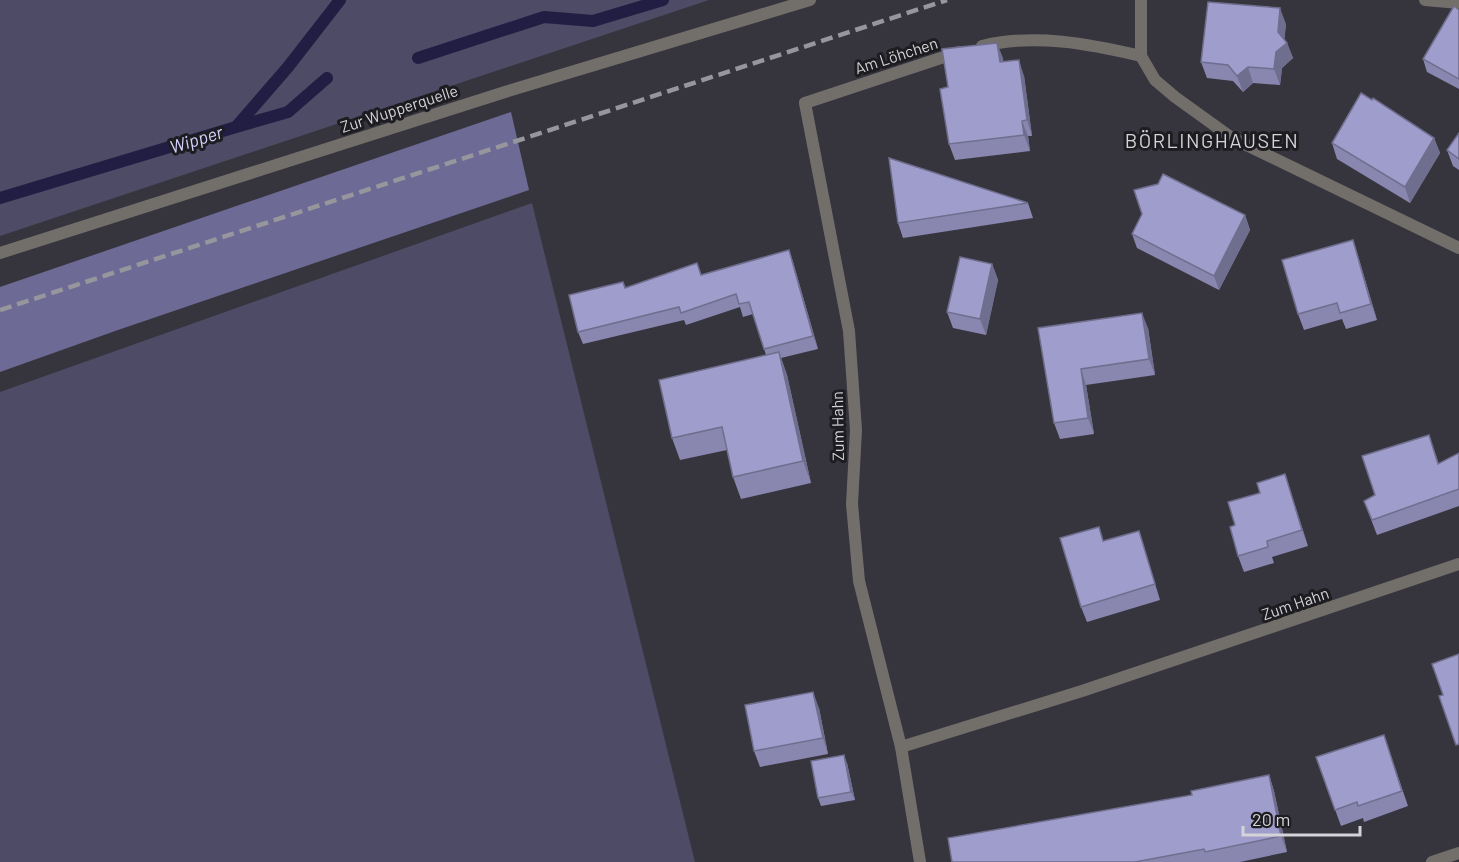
<svg xmlns="http://www.w3.org/2000/svg" width="1459" height="862" viewBox="0 0 1459 862" font-family="Barlow,sans-serif">
  <rect width="100%" height="100%" fill="#36353e"/>
  <!-- green -->
  <g fill="#4d4b66">
    <path d="M 0,0 L 709,0 L 0,236 Z"/>
    <path d="M 532,203 L 695,862 L 0,862 L 0,392 Z"/>
  </g>
  <!-- forest -->
  <path fill="#6d6a95" d="M 511,112 L 529,190 L 118,330 L 0,372 L 0,287 Z"/>
  <g fill="none" stroke-linecap="round" stroke-linejoin="round">
    <!-- stream -->
    <g stroke="#221d42" stroke-width="12">
      <path d="M 418,58 L 544,17 L 593,21 L 663,0"/>
      <path d="M 236,127 L 288,112 L 327,78"/>
      <path d="M 0,198 L 236,127 L 288,67 L 340,0"/>
    </g>
    <!-- minor -->
    <g stroke="#726f6b" stroke-width="12">
      <path d="M 1425,0 L 1459,3"/>
      <path d="M 982,46 C 1034,33 1090,44 1141,56"/>
      <path d="M 1141,56 L 1155,80 L 1175,97 L 1232,138 L 1459,248"/>
      <path d="M 1141,56 L 1141,0"/>
      <path d="M 0,253 L 505,92 L 810,0"/>
      <path d="M 901,747 L 1082,691 L 1459,564"/>
      <path d="M 920,862 L 901,747 L 859,581 L 852,504 L 856,430 L 849,331 L 805,103 L 959,52"/>
      <path d="M 1432,862 L 1459,853"/>
    </g>
    <!-- rail -->
    <path stroke="#97969d" stroke-width="4.5" stroke-dasharray="12 6" stroke-linecap="butt" d="M 0,310 L 947,0"/>
  </g>
  <!-- wall -->
  <g fill="#8987af">
    <path d="M 1459,10 L 1459,89 L 1427,72 L 1423,59 Z"/>
    <path d="M 1286,24 L 1284,40 L 1287,43 L 1293,58 L 1282,68 L 1280,85 L 1253,83 L 1243,92 L 1233,81 L 1207,78 L 1201,62 Z"/>
    <path d="M 1003,58 L 1003,62 L 1024,76 L 1032,136 L 1028,136 L 1030,151 L 955,160 L 949,144 L 948,87 Z"/>
    <path d="M 1459,133 L 1459,170 L 1453,166 L 1447,150 Z"/>
    <path d="M 1434,138 L 1440,153 L 1410,203 L 1337,159 L 1332,143 Z"/>
    <path d="M 1028,203 L 1033,218 L 903,238 L 898,223 Z"/>
    <path d="M 1245,215 L 1250,230 L 1219,290 L 1137,248 L 1132,234 Z"/>
    <path d="M 1353,240 L 1358,256 L 1377,320 L 1346,329 L 1342,319 L 1304,330 L 1298,314 Z"/>
    <path d="M 793,262 L 818,349 L 781,358 L 787,375 L 811,483 L 741,499 L 733,477 L 727,450 L 680,460 L 672,438 L 766,355 L 753,314 L 743,317 L 740,307 L 686,325 L 684,320 L 583,344 L 578,332 L 623,282 L 626,288 L 701,275 Z"/>
    <path d="M 992,264 L 998,280 L 986,335 L 953,328 L 947,312 Z"/>
    <path d="M 1038,328 L 1148,328 L 1155,375 L 1086,385 L 1094,434 L 1060,439 L 1054,423 Z"/>
    <path d="M 1434,450 L 1439,464 L 1459,453 L 1459,506 L 1377,535 L 1364,501 L 1375,495 Z"/>
    <path d="M 1290,490 L 1308,546 L 1272,557 L 1274,563 L 1244,572 L 1238,556 L 1235,525 Z"/>
    <path d="M 1139,531 L 1144,547 L 1160,600 L 1087,622 L 1081,607 L 1104,541 Z"/>
    <path d="M 819,708 L 828,754 L 760,767 L 754,751 Z"/>
    <path d="M 1389,750 L 1408,806 L 1364,822 L 1363,818 L 1341,826 L 1316,757 Z"/>
    <path d="M 847,763 L 855,800 L 821,806 L 818,798 Z"/>
    <path d="M 1269,775 L 1274,791 L 1287,852 L 1240,862 L 952,862 L 1192,795 Z"/>
  </g>
  <!-- shaded-wall -->
  <g fill="#6f6e8e">
    <path d="M 1280,8 L 1286,24 L 1284,45 L 1287,43 L 1293,58 L 1282,68 L 1280,85 L 1274,69 Z"/>
    <path d="M 997,43 L 1003,58 L 1006,78 L 1000,62 Z"/>
    <path d="M 1019,60 L 1024,76 L 1032,136 L 1027,120 Z"/>
    <path d="M 1248,67 L 1253,83 L 1243,92 L 1237,76 Z"/>
    <path d="M 1022,121 L 1028,136 L 1030,151 L 1024,135 Z"/>
    <path d="M 1434,138 L 1440,153 L 1410,203 L 1405,187 Z"/>
    <path d="M 1245,215 L 1250,230 L 1219,290 L 1214,276 Z"/>
    <path d="M 1353,240 L 1358,256 L 1377,320 L 1371,304 Z"/>
    <path d="M 789,250 L 793,262 L 818,349 L 813,336 Z"/>
    <path d="M 992,264 L 998,280 L 986,335 L 980,319 Z"/>
    <path d="M 1142,313 L 1148,328 L 1155,375 L 1149,359 Z"/>
    <path d="M 779,352 L 787,375 L 811,483 L 803,461 Z"/>
    <path d="M 1081,369 L 1086,385 L 1094,434 L 1088,418 Z"/>
    <path d="M 1285,474 L 1290,490 L 1308,546 L 1302,530 Z"/>
    <path d="M 813,692 L 819,708 L 828,754 L 823,738 Z"/>
    <path d="M 844,755 L 847,763 L 855,800 L 851,792 Z"/>
    <path d="M 1269,775 L 1274,791 L 1287,852 L 1281,836 Z"/>
  </g>
  <!-- building -->
  <g fill="#9f9dcb" stroke="#6f6e8e" stroke-width="1.5">
    <path d="M 1208,2 L 1280,8 L 1278,32 L 1287,43 L 1276,52 L 1274,69 L 1248,67 L 1237,76 L 1228,65 L 1201,62 Z"/>
    <path d="M 1454,6 L 1459,10 L 1459,79 L 1423,59 Z"/>
    <path d="M 997,43 L 1000,62 L 1019,60 L 1027,120 L 1022,121 L 1024,135 L 949,144 L 940,89 L 948,87 L 942,49 Z"/>
    <path d="M 1361,93 L 1372,100 L 1373,98 L 1434,138 L 1405,187 L 1332,143 Z"/>
    <path d="M 1459,133 L 1459,159 L 1447,150 Z"/>
    <path d="M 889,158 L 1028,203 L 898,223 Z"/>
    <path d="M 1163,174 L 1245,215 L 1214,276 L 1132,234 L 1142,214 L 1134,190 L 1158,184 Z"/>
    <path d="M 1353,240 L 1371,304 L 1340,313 L 1337,303 L 1298,314 L 1282,260 Z"/>
    <path d="M 789,250 L 813,336 L 764,349 L 749,302 L 739,304 L 736,294 L 681,313 L 679,307 L 578,332 L 569,295 L 623,282 L 625,288 L 697,263 L 701,275 Z"/>
    <path d="M 960,257 L 992,264 L 980,319 L 947,312 Z"/>
    <path d="M 1142,313 L 1149,359 L 1081,369 L 1088,418 L 1054,423 L 1038,328 Z"/>
    <path d="M 779,352 L 803,461 L 733,477 L 722,427 L 672,438 L 659,380 Z"/>
    <path d="M 1429,435 L 1438,464 L 1459,453 L 1459,489 L 1372,520 L 1364,501 L 1375,495 L 1362,456 Z"/>
    <path d="M 1285,474 L 1302,530 L 1267,541 L 1268,547 L 1238,556 L 1230,527 L 1235,525 L 1228,502 L 1260,493 L 1257,483 Z"/>
    <path d="M 1099,527 L 1103,541 L 1139,531 L 1155,584 L 1081,607 L 1060,538 Z"/>
    <path d="M 1459,654 L 1459,744 L 1456,745 L 1439,696 L 1443,695 L 1432,664 Z"/>
    <path d="M 813,692 L 823,738 L 754,751 L 745,705 Z"/>
    <path d="M 1384,735 L 1402,791 L 1358,806 L 1357,802 L 1335,810 L 1316,757 Z"/>
    <path d="M 844,755 L 851,792 L 818,798 L 811,761 Z"/>
    <path d="M 1269,775 L 1281,836 L 1205,852 L 1204,849 L 1135,862 L 952,862 L 948,838 L 1192,795 L 1191,791 Z"/>
  </g>
  <g text-anchor="middle" dominant-baseline="central" stroke-width="6" stroke-linejoin="round" paint-order="stroke">
    <!-- street labels -->
    <g font-size="16" fill="#d3d3d8" stroke="#1d1d21">
      <text transform="translate(896 55) rotate(-18)">Am Löhchen</text>
      <text transform="translate(399 108) rotate(-18)">Zur Wupperquelle</text>
      <text transform="translate(837 426) rotate(-91)">Zum Hahn</text>
      <text transform="translate(1295 603) rotate(-19)">Zum Hahn</text>
    </g>
    <!-- water labels -->
    <g font-size="18" font-style="italic" fill="#d5d3fe" stroke="#1d1d21">
      <text transform="translate(196 139) rotate(-17)">Wipper</text>
    </g>
    <!-- quarter labels -->
    <g font-size="20" letter-spacing="1.5" fill="#d3d3d8" stroke="#1d1d21">
      <text x="1212" y="140">BÖRLINGHAUSEN</text>
    </g>
  </g>
  <!-- scale -->
  <path d="M1243 826v9h117v-9" fill="none" stroke="#d3d3d8" stroke-width="3"/>
  <text x="1252" y="826" font-size="18" fill="#d3d3d8" stroke="#1d1d21" stroke-width="4.5" paint-order="stroke">20 m</text>
</svg>
